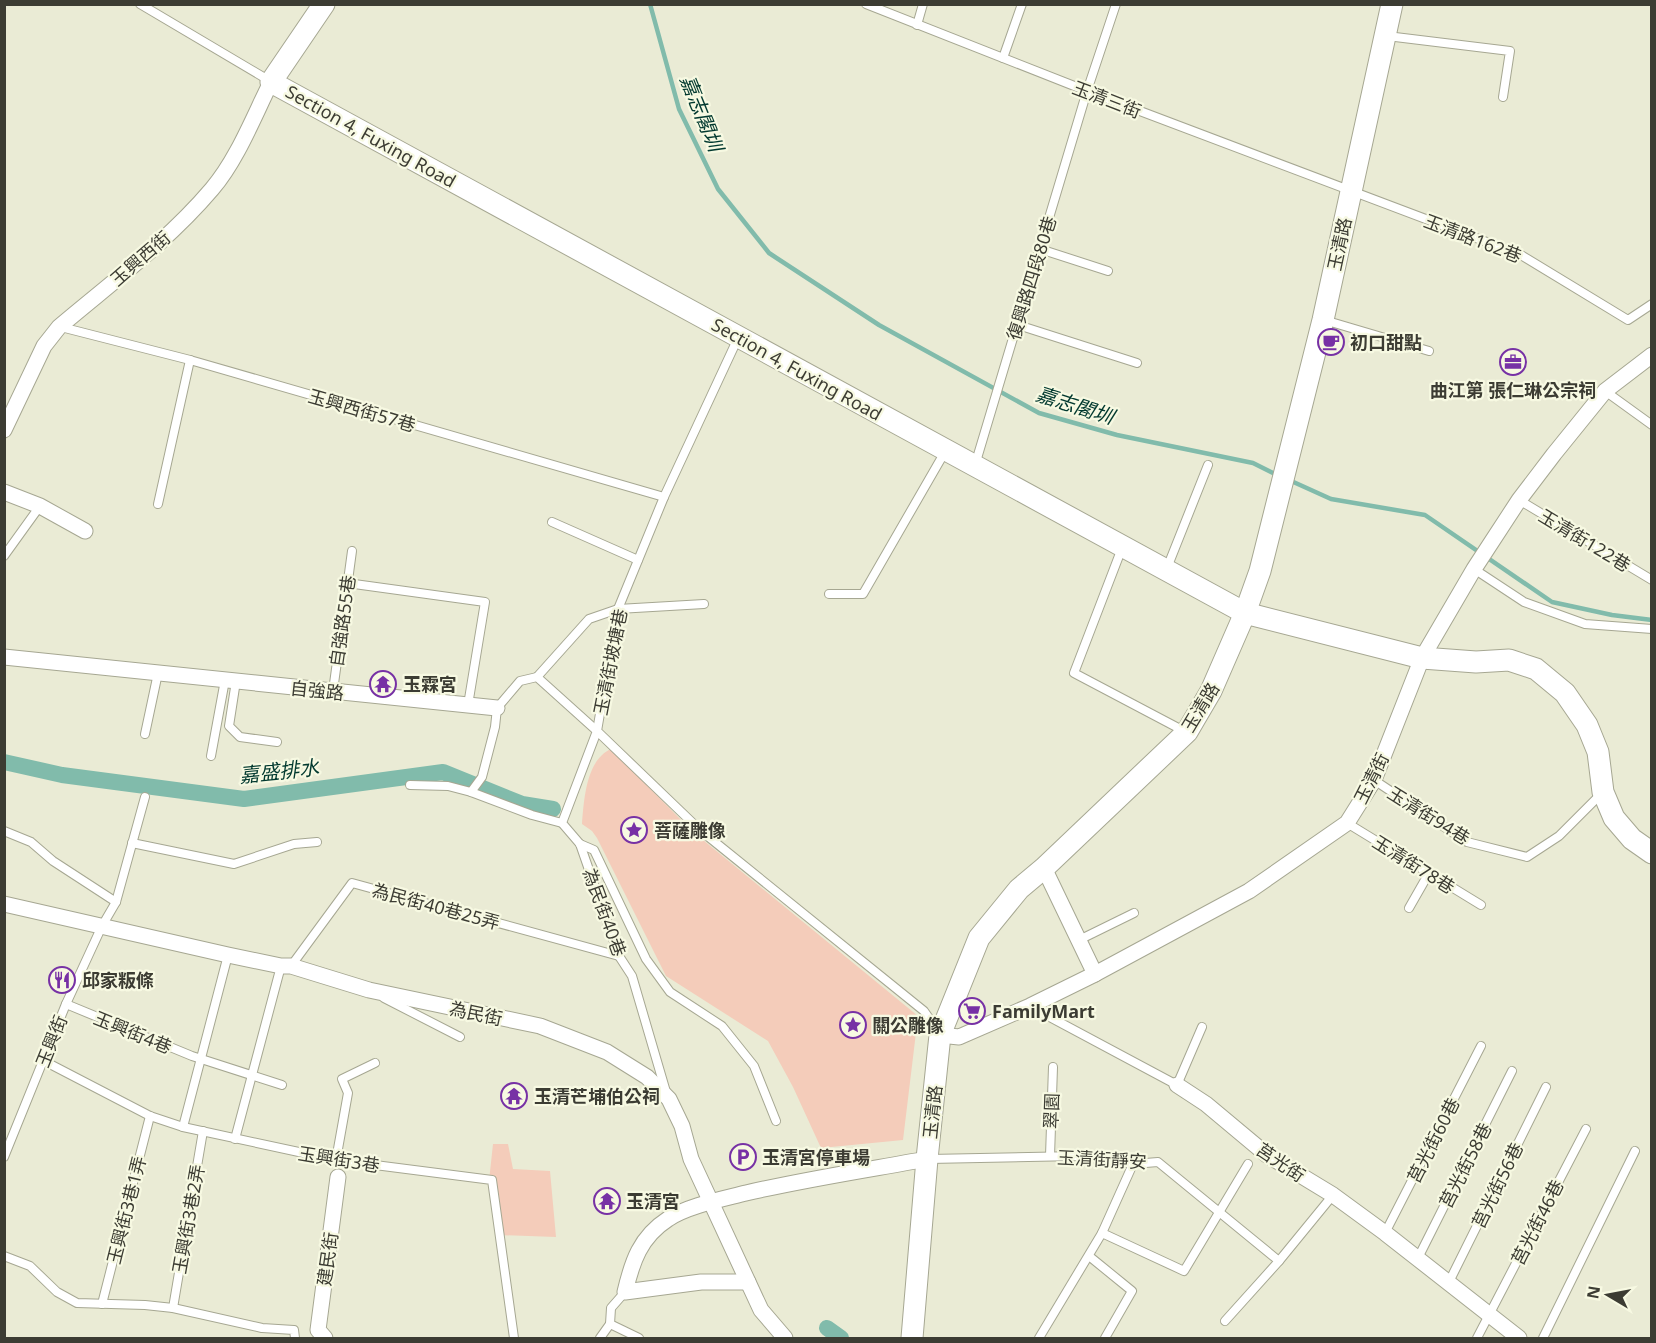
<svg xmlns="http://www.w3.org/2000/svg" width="1656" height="1343" viewBox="0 0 1656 1343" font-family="'Noto Sans','Noto Sans TC',sans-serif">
  <rect width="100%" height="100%" fill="#eaebd5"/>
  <!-- green -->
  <g fill="#f4ccba">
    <path d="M 611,749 L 692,831 L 918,1016 L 903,1140 L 821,1148 L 793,1087 L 768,1041 L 666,976 L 597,838 L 592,831 L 582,824 C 584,800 586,760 611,749 Z"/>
    <path d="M 493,1144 L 508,1144 L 513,1169 L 550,1171 L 556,1237 L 497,1235 L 489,1181 Z"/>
  </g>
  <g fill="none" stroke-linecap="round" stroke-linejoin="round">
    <!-- stream -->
    <g stroke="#81bbab" stroke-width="4.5">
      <path d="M 650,4 L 679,109 L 718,189 L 769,253 L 879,325 L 1039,413 L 1117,435 L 1253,463 L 1279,476"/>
      <path d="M 1289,480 L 1331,499 L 1425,515 L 1552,602 L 1612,615 L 1652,620"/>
    </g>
    <!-- canal -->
    <g stroke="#81bbab" stroke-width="16">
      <path d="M 4,762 L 62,775 L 244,799 L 443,772 L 522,804 L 553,809"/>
      <path d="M 827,1328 L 841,1338"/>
    </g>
    <defs>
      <g id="lane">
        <path d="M 140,4 L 270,81"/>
        <path d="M 866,4 L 1087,91 L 1521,255 L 1628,320 L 1652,304"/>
        <path d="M 917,25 L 923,4"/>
        <path d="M 1387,36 L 1510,51 L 1503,97"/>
        <path d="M 1003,58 L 1022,4"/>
        <path d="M 1040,249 L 1108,271"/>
        <path d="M 1324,320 L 1429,351"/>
        <path d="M 1018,325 L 1137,363"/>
        <path d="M 61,327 L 190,360 L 664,497"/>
        <path d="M 738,338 L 664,497 L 618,609 L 597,731 L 700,830 L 924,1011 L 938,1031"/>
        <path d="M 1605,391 L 1652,425"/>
        <path d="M 975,465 L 1087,91 L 1116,4"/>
        <path d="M 1519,500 L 1652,580"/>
        <path d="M 158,504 L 190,360"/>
        <path d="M 552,522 L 638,560"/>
        <path d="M 1122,548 L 1074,673 L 1184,731"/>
        <path d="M 4,556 L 40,506"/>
        <path d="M 1167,568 L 1208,465"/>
        <path d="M 1474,569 L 1524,602 L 1585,624 L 1652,629"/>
        <path d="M 347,583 L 485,602 L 468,705"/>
        <path d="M 829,594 L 863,594 L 946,450"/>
        <path d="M 537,677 L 589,619 L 618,609 L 704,604"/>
        <path d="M 236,681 L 229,726 L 240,737 L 277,742"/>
        <path d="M 333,691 L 352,551"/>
        <path d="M 145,734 L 158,673"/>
        <path d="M 211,756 L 225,680"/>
        <path d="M 1374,780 L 1467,842 L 1527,857 L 1559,836 L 1601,794"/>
        <path d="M 410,785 L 448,786 L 471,792 L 532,815 L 562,823"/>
        <path d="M 471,792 L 482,777 L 495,727 L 497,708 L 520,681 L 537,677 L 597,731 L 562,823 L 580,844 L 619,956 L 632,976 L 666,1092"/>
        <path d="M 1347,823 L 1481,905"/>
        <path d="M 4,831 L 31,842 L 53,861 L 116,902"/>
        <path d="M 132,843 L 234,864 L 294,844 L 317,842"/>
        <path d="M 580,844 L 594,850 L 646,959 L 670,992 L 722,1026 L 754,1066 L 776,1121"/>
        <path d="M 1409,908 L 1429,873"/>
        <path d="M 1079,940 L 1134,913"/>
        <path d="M 291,966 L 352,883 L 619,956"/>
        <path d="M 384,998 L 460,1037"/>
        <path d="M 66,1004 L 192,1056 L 282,1085"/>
        <path d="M 1031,1007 L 1177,1085 L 1202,1027"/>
        <path d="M 44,1061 L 150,1116 L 183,1127 L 336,1160 L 492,1180 L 514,1338"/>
        <path d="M 183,1127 L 228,955"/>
        <path d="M 235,1139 L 281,966"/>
        <path d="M 1050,1156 L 1053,1067"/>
        <path d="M 4,1157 L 66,1004 L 102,926 L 116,902 L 145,797"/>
        <path d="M 929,1159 L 1078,1156 L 1133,1164 L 1158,1162 L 1279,1261"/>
        <path d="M 336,1160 L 348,1093 L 342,1079 L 375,1063"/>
        <path d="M 1102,1233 L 1184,1271 L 1248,1164"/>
        <path d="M 1385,1233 L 1481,1046"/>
        <path d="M 4,1256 L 30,1266 L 57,1292 L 77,1303 L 145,1305 L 173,1308 L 262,1328 L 294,1330 L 295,1338"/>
        <path d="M 1089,1256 L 1132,1291 L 1105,1338"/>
        <path d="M 1418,1258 L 1512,1071"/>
        <path d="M 1449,1282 L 1546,1087"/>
        <path d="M 102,1304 L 150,1116"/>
        <path d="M 173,1308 L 203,1131"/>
        <path d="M 1225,1321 L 1279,1261 L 1333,1195"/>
        <path d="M 610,1324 L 639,1338"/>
        <path d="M 600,1338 L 610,1324 L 611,1308 L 625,1292"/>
        <path d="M 1039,1338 L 1102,1233 L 1133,1164"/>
        <path d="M 1477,1338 L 1586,1129"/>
        <path d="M 1543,1338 L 1635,1151"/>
      </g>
      <g id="street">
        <path d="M 4,430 L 44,346 L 59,327 C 111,283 168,241 212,189 C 237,160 254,116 271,82"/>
        <path d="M 4,492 L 40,506 L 85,531"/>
        <path d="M 4,657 L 497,708"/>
        <path d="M 1044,868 L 1095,974"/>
        <path d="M 4,904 L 228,955 L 281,966 L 291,966 L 369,990 L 540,1026 L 607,1052 L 647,1077 L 669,1099 L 682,1126 L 691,1159 L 761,1310 L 785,1338"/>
        <path d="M 940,1035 L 959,1037 L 1030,1006 L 1095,974 L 1249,891 L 1347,823 L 1374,780 L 1422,658 L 1474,569 L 1519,500 L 1554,454 L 1605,391 L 1652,355"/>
        <path d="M 1177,1085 L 1206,1104 L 1267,1155 L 1333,1195 L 1385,1233 L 1519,1338"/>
        <path d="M 748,1282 L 701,1282 L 625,1292 C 632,1262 640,1237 668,1219 C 687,1206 723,1199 746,1193 C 806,1179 866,1170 927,1159"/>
        <path d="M 325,1338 L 318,1330 L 338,1177"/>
      </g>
      <g id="secondary">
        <path d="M 324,4 L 271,82 L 1245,613 L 1422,658 L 1476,662 L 1509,660 L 1536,669 L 1565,693 L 1587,725 L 1598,752 L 1603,792 L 1614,818 L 1632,839 L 1652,853"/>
        <path d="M 912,1338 L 927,1159 L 940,1035 L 979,938 L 1019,889 L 1044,868 L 1187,732 L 1211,691 L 1245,613 L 1260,571 L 1323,320 L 1392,4"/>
      </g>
    </defs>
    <!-- lane casing -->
    <use href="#lane" stroke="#a6a792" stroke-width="10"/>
    <!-- street casing -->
    <use href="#street" stroke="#a6a792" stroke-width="17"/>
    <!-- secondary casing -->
    <use href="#secondary" stroke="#a6a792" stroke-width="23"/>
    <!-- lane -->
    <use href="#lane" stroke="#fff" stroke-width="8"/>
    <!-- street -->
    <use href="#street" stroke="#fff" stroke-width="15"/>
    <!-- secondary -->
    <use href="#secondary" stroke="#fff" stroke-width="21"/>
  </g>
  <!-- icons -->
  <defs>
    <symbol id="cafe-ring" viewBox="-11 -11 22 22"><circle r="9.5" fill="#f7f9e2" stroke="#7731a5" stroke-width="1.5"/><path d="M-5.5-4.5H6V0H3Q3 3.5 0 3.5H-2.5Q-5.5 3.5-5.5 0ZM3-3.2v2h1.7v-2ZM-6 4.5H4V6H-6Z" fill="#7731a5"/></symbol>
    <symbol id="office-ring" viewBox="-11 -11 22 22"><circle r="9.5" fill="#f7f9e2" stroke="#7731a5" stroke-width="1.5"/><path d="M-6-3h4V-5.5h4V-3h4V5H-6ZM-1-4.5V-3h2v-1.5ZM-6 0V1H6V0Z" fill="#7731a5"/></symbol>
    <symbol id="temple-ring" viewBox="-11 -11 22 22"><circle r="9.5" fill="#f7f9e2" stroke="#7731a5" stroke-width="1.5"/><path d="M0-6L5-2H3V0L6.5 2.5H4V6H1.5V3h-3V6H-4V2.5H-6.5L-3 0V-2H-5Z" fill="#7731a5"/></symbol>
    <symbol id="sight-ring" viewBox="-11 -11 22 22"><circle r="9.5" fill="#f7f9e2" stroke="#7731a5" stroke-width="1.5"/><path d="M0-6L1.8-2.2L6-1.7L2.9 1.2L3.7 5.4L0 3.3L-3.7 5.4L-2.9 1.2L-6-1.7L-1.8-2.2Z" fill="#7731a5"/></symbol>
    <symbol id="restaurant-ring" viewBox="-11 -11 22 22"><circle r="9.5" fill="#f7f9e2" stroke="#7731a5" stroke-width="1.5"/><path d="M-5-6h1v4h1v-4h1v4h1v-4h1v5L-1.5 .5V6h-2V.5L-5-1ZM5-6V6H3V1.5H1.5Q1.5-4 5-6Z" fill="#7731a5"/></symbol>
    <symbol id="supermarket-ring" viewBox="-11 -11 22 22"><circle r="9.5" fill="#f7f9e2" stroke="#7731a5" stroke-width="1.5"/><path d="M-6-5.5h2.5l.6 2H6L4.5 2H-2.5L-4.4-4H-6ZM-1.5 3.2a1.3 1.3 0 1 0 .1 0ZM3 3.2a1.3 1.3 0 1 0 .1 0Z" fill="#7731a5"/></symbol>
    <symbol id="parking-ring" viewBox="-11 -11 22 22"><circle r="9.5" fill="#f7f9e2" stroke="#7731a5" stroke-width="1.5"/><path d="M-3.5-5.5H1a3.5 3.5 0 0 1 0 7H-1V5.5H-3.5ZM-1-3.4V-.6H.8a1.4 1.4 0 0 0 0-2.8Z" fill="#7731a5"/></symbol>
  </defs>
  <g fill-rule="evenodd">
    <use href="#cafe-ring" x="1316" y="327" width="30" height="30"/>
    <use href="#office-ring" x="1498" y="347" width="30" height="30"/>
    <use href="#temple-ring" x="368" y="669" width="30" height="30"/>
    <use href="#sight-ring" x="619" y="815" width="30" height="30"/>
    <use href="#restaurant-ring" x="47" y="965" width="30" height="30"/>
    <use href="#supermarket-ring" x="957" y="996" width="30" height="30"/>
    <use href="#sight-ring" x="838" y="1010" width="30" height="30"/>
    <use href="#temple-ring" x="499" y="1081" width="30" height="30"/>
    <use href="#parking-ring" x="728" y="1142" width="30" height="30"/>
    <use href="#temple-ring" x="592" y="1186" width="30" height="30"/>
  </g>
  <g text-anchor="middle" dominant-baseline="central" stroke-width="4.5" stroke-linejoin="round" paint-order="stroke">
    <!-- street labels -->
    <g font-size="18" fill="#3c3c33" stroke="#f7f9e2">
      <text transform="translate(1107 99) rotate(21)">玉清三街</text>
      <text transform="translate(371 136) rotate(29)">Section 4, Fuxing Road</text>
      <text transform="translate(1473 238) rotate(21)">玉清路162巷</text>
      <text transform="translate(1339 244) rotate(-78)">玉清路</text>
      <text transform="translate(140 258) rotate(-41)">玉興西街</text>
      <text transform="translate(1031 278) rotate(-73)">復興路四段80巷</text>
      <text transform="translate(797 369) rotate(29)">Section 4, Fuxing Road</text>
      <text transform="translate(362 410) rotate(16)">玉興西街57巷</text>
      <text transform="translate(1585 540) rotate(31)">玉清街122巷</text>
      <text transform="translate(342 621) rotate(-82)">自強路55巷</text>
      <text transform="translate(610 662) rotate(-79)">玉清街坡塘巷</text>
      <text transform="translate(317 690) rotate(6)">自強路</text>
      <text transform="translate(1200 707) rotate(-59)">玉清路</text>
      <text transform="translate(1371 778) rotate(-63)">玉清街</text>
      <text transform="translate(1429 815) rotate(32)">玉清街94巷</text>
      <text transform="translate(1414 864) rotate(32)">玉清街78巷</text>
      <text transform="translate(436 906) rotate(15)">為民街40巷25弄</text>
      <text transform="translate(605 912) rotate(70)">為民街40巷</text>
      <text transform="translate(476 1013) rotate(12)">為民街</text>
      <text transform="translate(133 1032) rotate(22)">玉興街4巷</text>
      <text transform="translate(51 1041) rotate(-68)">玉興街</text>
      <text transform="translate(1051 1111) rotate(-88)">翠園</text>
      <text transform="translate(932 1112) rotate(-84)">玉清路</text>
      <text transform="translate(1433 1140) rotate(-63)">莒光街60巷</text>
      <text transform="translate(339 1159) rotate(9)">玉興街3巷</text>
      <text transform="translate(1102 1159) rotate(3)">玉清街靜安</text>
      <text transform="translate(1281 1162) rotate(34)">莒光街</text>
      <text transform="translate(1465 1165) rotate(-63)">莒光街58巷</text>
      <text transform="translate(1497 1185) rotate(-64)">莒光街56巷</text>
      <text transform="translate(126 1210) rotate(-76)">玉興街3巷1弄</text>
      <text transform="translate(188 1219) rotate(-80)">玉興街3巷2弄</text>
      <text transform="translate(1537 1222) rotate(-63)">莒光街46巷</text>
      <text transform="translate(327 1259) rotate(-82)">建民街</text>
    </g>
    <!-- poi labels -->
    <g font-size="18" font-weight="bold" fill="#3c3c33" stroke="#f7f9e2" text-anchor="start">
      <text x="1350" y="342">初口甜點</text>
      <text x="1513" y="390" text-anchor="middle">曲江第 張仁琳公宗祠</text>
      <text x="403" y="684">玉霖宮</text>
      <text x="654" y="830">菩薩雕像</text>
      <text x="82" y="980">邱家粄條</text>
      <text x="992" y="1011">FamilyMart</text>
      <text x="872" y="1025">關公雕像</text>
      <text x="534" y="1096">玉清芒埔伯公祠</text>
      <text x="762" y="1157">玉清宮停車場</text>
      <text x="626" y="1201">玉清宮</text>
    </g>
    <!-- water labels -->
    <g font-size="20" font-style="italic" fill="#02392f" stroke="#f7f9e2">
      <text transform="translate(702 113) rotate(68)">嘉志閣圳</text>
      <text transform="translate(1075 405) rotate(18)">嘉志閣圳</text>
      <text transform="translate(279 771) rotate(-6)">嘉盛排水</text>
    </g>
  </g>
  <!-- border -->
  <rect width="1656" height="1343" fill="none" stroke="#3c3c33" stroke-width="12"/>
  <!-- north arrow -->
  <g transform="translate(1608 1295) rotate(280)" stroke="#f7f9e2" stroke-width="4.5" paint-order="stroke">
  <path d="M0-4.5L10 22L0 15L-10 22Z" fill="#3c3c33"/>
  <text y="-9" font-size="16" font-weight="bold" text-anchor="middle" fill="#3c3c33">N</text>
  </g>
</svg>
